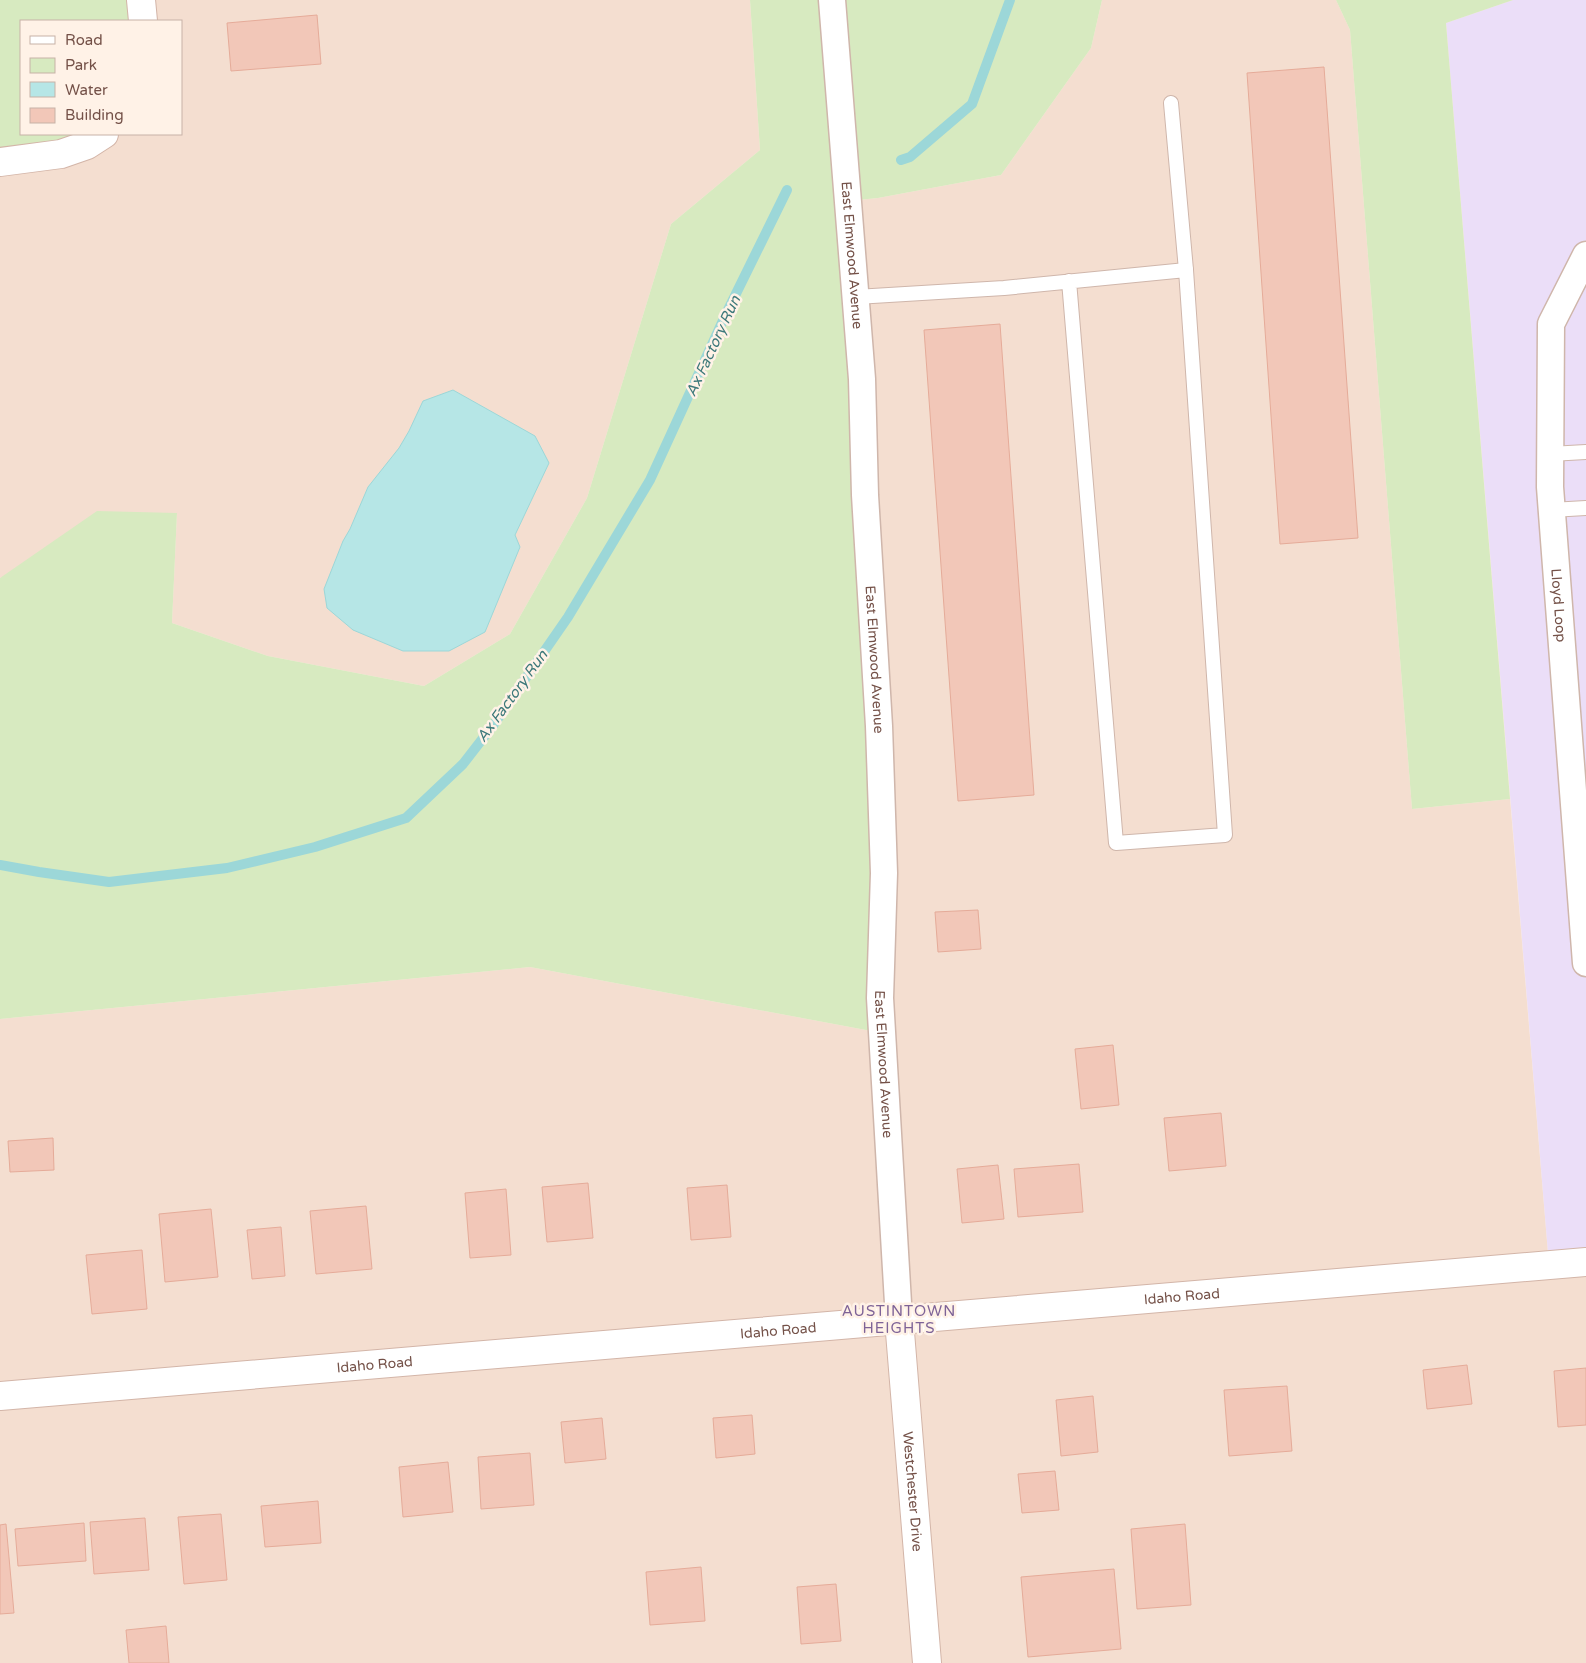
<svg xmlns="http://www.w3.org/2000/svg" width="1586" height="1663" viewBox="0 0 1586 1663" font-family="'Varela Round',sans-serif">
  <rect width="100%" height="100%" fill="#fceee1"/>
  <!-- residential -->
  <g fill="#f4ded0">
    <path d="M 141,0 L 750,0 L 760,150 L 671,224 L 587,498 L 510,634 L 424,686 L 268,656 L 172,623 L 177,513 L 0,578 L 0,162 L 104,134 L 181,134 L 181,21 L 143,21 Z"/>
    <path d="M 1102,0 L 1336,0 L 1350,30 L 1412,809 L 1510,799 L 1549,1265 L 1586,1262 L 1586,1663 L 0,1663 L 0,1019 L 530,967 L 882,1033 L 848,201 L 878,198 L 1001,175 L 1091,48 Z"/>
  </g>
  <!-- education -->
  <path fill="#ebdef8" d="M 1513,0 L 1586,0 L 1586,1262 L 1549,1265 L 1446,23 Z"/>
  <!-- green -->
  <g fill="#d7eac0">
    <path d="M 0,0 L 141,0 L 143,21 L 21,21 L 21,134 L 104,134 L 0,162 Z"/>
    <path d="M 750,0 L 1102,0 L 1091,48 L 1001,175 L 878,198 L 848,201 L 882,1033 L 530,967 L 0,1019 L 0,578 L 97,511 L 177,513 L 172,623 L 268,656 L 424,686 L 510,634 L 587,498 L 671,224 L 760,150 Z"/>
    <path d="M 1336,0 L 1513,0 L 1446,23 L 1510,799 L 1412,809 L 1350,30 Z"/>
  </g>
  <!-- water -->
  <path fill="#b6e6e6" stroke="#9cd7d8" d="M 453,390 L 535,436 L 549,463 L 515,535 L 520,547 L 485,632 L 449,651 L 403,651 L 353,630 L 327,608 L 324,589 L 343,541 L 350,529 L 368,487 L 399,448 L 409,431 L 423,401 Z"/>
  <g fill="none" stroke-linecap="round" stroke-linejoin="round">
    <!-- stream -->
    <g stroke="#9cd7d8" stroke-width="10">
      <path d="M 901,160 L 910,157 L 972,104 L 1010,0"/>
      <path d="M 0,865 L 39,872 L 109,882 L 227,868 L 315,847 L 406,818 L 463,764 L 494,724 L 568,617 L 650,480 L 725,316 L 787,190"/>
    </g>
  </g>
  <!-- building -->
  <g fill="#f2c7b8" stroke="#e5ab99">
    <path d="M 317,15 L 321,64 L 231,71 L 227,23 Z"/>
    <path d="M 1324,67 L 1358,538 L 1280,544 L 1247,73 Z"/>
    <path d="M 1000,324 L 1034,795 L 958,801 L 924,330 Z"/>
    <path d="M 978,910 L 981,949 L 938,952 L 935,912 Z"/>
    <path d="M 1113,1045 L 1119,1105 L 1081,1109 L 1075,1049 Z"/>
    <path d="M 1221,1113 L 1226,1166 L 1169,1171 L 1164,1118 Z"/>
    <path d="M 53,1138 L 54,1170 L 10,1172 L 8,1141 Z"/>
    <path d="M 1079,1164 L 1083,1212 L 1018,1217 L 1014,1169 Z"/>
    <path d="M 998,1165 L 1004,1219 L 962,1223 L 957,1169 Z"/>
    <path d="M 588,1183 L 593,1238 L 547,1242 L 542,1187 Z"/>
    <path d="M 727,1185 L 731,1237 L 691,1240 L 687,1188 Z"/>
    <path d="M 506,1189 L 511,1255 L 470,1258 L 465,1193 Z"/>
    <path d="M 366,1206 L 372,1269 L 316,1274 L 310,1211 Z"/>
    <path d="M 211,1209 L 218,1277 L 165,1282 L 159,1214 Z"/>
    <path d="M 281,1227 L 285,1276 L 252,1279 L 247,1230 Z"/>
    <path d="M 142,1250 L 147,1309 L 92,1314 L 86,1255 Z"/>
    <path d="M 1467,1365 L 1472,1404 L 1427,1409 L 1423,1370 Z"/>
    <path d="M 1586,1368 L 1586,1425 L 1558,1427 L 1554,1371 Z"/>
    <path d="M 1287,1386 L 1292,1451 L 1229,1456 L 1224,1390 Z"/>
    <path d="M 1093,1396 L 1098,1452 L 1061,1456 L 1056,1400 Z"/>
    <path d="M 752,1415 L 755,1454 L 716,1458 L 713,1418 Z"/>
    <path d="M 602,1418 L 606,1459 L 565,1463 L 561,1422 Z"/>
    <path d="M 530,1453 L 534,1505 L 481,1509 L 478,1457 Z"/>
    <path d="M 448,1462 L 453,1512 L 403,1517 L 399,1467 Z"/>
    <path d="M 1055,1471 L 1059,1510 L 1022,1513 L 1018,1474 Z"/>
    <path d="M 318,1501 L 321,1543 L 265,1547 L 261,1506 Z"/>
    <path d="M 221,1514 L 227,1580 L 184,1584 L 178,1517 Z"/>
    <path d="M 145,1518 L 149,1570 L 94,1574 L 90,1522 Z"/>
    <path d="M 84,1523 L 86,1561 L 18,1566 L 15,1529 Z"/>
    <path d="M 6,1524 L 14,1613 L 0,1614 L 0,1525 Z"/>
    <path d="M 1185,1524 L 1191,1605 L 1137,1609 L 1131,1529 Z"/>
    <path d="M 701,1567 L 705,1621 L 650,1625 L 646,1572 Z"/>
    <path d="M 1114,1569 L 1121,1649 L 1028,1657 L 1021,1577 Z"/>
    <path d="M 836,1584 L 841,1641 L 801,1644 L 797,1587 Z"/>
    <path d="M 166,1626 L 169,1663 L 129,1663 L 126,1630 Z"/>
  </g>
  <g fill="none" stroke-linecap="round" stroke-linejoin="round">
    <defs>
      <g id="lane">
        <path d="M 1171,103 L 1186,270"/>
        <path d="M 856,297 L 1004,288 L 1186,270 L 1225,835 L 1116,843 L 1069,281"/>
        <path d="M 1550,454 L 1586,452"/>
        <path d="M 1551,510 L 1586,508"/>
      </g>
      <g id="street">
        <path id="s1" d="M 832,0 L 862,379 L 865,495 L 879,726 L 884,873 L 880,998 L 899,1320"/>
        <path id="s2" d="M 1586,255 L 1551,324 L 1550,487 L 1586,963"/>
      </g>
      <g id="secondary">
        <path d="M 141,0 L 143,21"/>
        <path d="M 0,162 L 61,154 L 87,145 L 104,134"/>
        <path id="s3" d="M 899,1320 L 927,1663"/>
        <path id="s4" d="M 0,1396 L 1586,1262"/>
      </g>
    </defs>
    <!-- lane casing -->
    <use href="#lane" stroke="#cfb6ab" stroke-width="16"/>
    <!-- street casing -->
    <use href="#street" stroke="#cfb6ab" stroke-width="29"/>
    <!-- secondary casing -->
    <use href="#secondary" stroke="#d3b5a8" stroke-width="30"/>
    <!-- lane -->
    <use href="#lane" stroke="#fff" stroke-width="14"/>
    <!-- street -->
    <use href="#street" stroke="#fff" stroke-width="26"/>
    <!-- secondary -->
    <use href="#secondary" stroke="#fff" stroke-width="28"/>
  </g>
  <g text-anchor="middle" dominant-baseline="central" stroke-width="5" stroke-linejoin="round" paint-order="stroke">
    <!-- street labels -->
    <g font-size="14" fill="#745148" stroke="#fff2e7">
      <text stroke="none"><textPath href="#s1" startOffset="256">East Elmwood Avenue</textPath></text>
      <text stroke="none"><textPath href="#s2" startOffset="359">Lloyd Loop</textPath></text>
      <text stroke="none"><textPath href="#s1" startOffset="661">East Elmwood Avenue</textPath></text>
      <text stroke="none"><textPath href="#s1" startOffset="1066">East Elmwood Avenue</textPath></text>
      <text stroke="none"><textPath href="#s4" startOffset="1186">Idaho Road</textPath></text>
      <text stroke="none"><textPath href="#s4" startOffset="781">Idaho Road</textPath></text>
      <text stroke="none"><textPath href="#s4" startOffset="376">Idaho Road</textPath></text>
      <text stroke="none"><textPath href="#s3" startOffset="172">Westchester Drive</textPath></text>
    </g>
    <!-- water labels -->
    <g font-size="15" font-style="italic" fill="#3c787a" stroke="#fff2e7">
      <text transform="translate(713 346) rotate(-65)">Ax Factory Run</text>
      <text transform="translate(512 696) rotate(-54)">Ax Factory Run</text>
    </g>
    <!-- neighbourhood labels -->
    <g font-size="15" letter-spacing="1" fill="#7e6397" stroke="#fff2e7">
      <text x="899" y="1311">AUSTINTOWN<tspan x="899" dy="17">HEIGHTS</tspan></text>
    </g>
  </g>
  <!-- legend -->
  <rect x="20" y="20" width="162" height="115" fill="#fff2e7" stroke="#c7b2a7"/>
  <rect x="30" y="36" width="25" height="8" fill="#ffffff" stroke="#c7b2a7"/>
  <text x="65" y="45" font-size="15" fill="#745148">Road</text>
  <rect x="30" y="58" width="25" height="15" fill="#d7eac0" stroke="#c7b2a7"/>
  <text x="65" y="70" font-size="15" fill="#745148">Park</text>
  <rect x="30" y="82" width="25" height="15" fill="#b6e6e6" stroke="#c7b2a7"/>
  <text x="65" y="95" font-size="15" fill="#745148">Water</text>
  <rect x="30" y="108" width="25" height="15" fill="#f2c7b8" stroke="#c7b2a7"/>
  <text x="65" y="120" font-size="15" fill="#745148">Building</text>
</svg>
